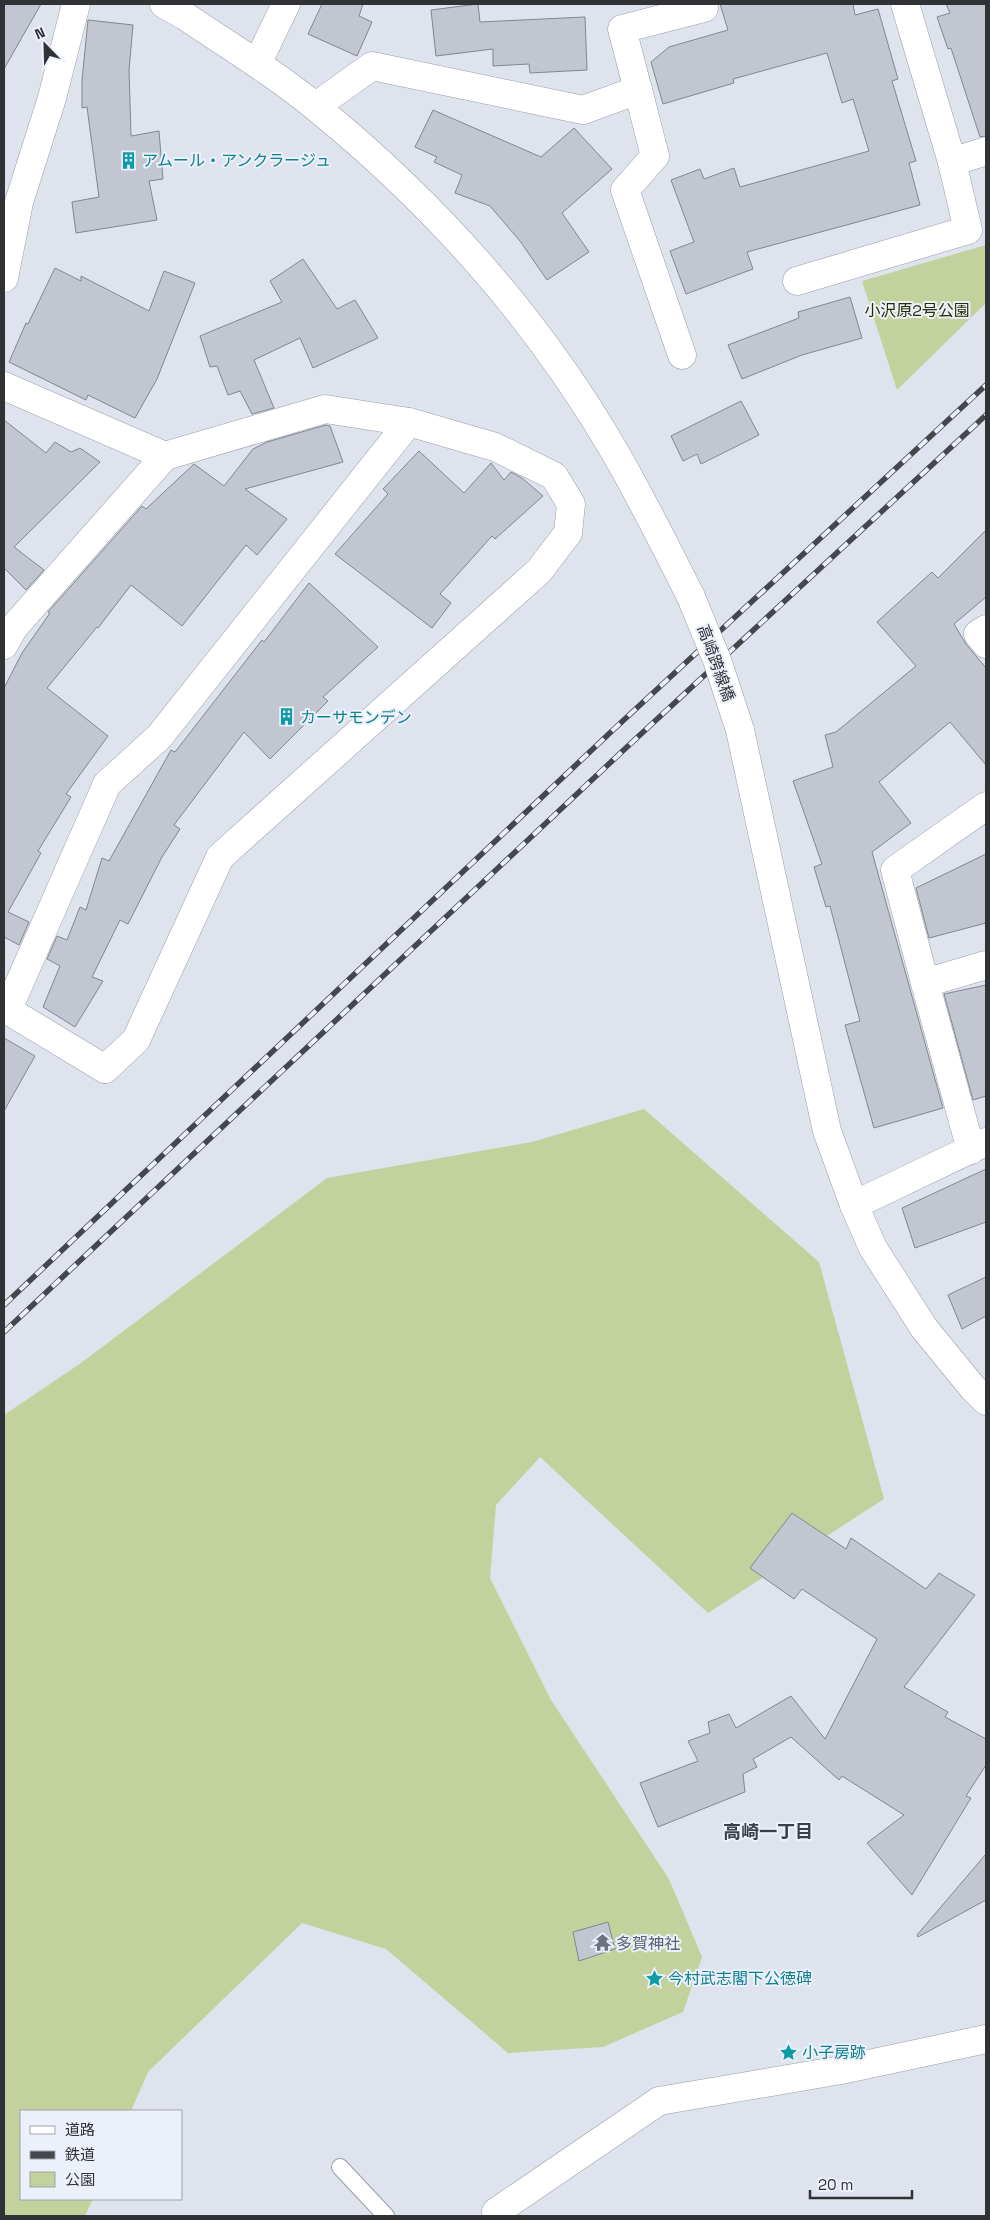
<svg xmlns="http://www.w3.org/2000/svg" width="990" height="2220" viewBox="0 0 990 2220" font-family="'Space Grotesk','Noto Sans JP',sans-serif">
  <rect width="100%" height="100%" fill="#dee3ee"/>
  <!-- green -->
  <g fill="#c3d19d">
    <path d="M 986,245 L 986,303 L 897,390 L 862,281 Z"/>
    <path d="M 644,1109 L 819,1262 L 884,1499 L 708,1613 L 540,1457 L 496,1505 L 490,1578 L 551,1700 L 669,1879 L 702,1957 L 683,2012 L 603,2047 L 508,2053 L 386,1949 L 302,1923 L 148,2072 L 131,2111 L 21,2111 L 21,2199 L 93,2199 L 85,2216 L 4,2216 L 4,1415 L 81,1363 L 327,1178 L 532,1142 Z"/>
  </g>
  <!-- building -->
  <g fill="#c1c6d1" stroke="#818690">
    <path d="M 4,4 L 41,4 L 4,69 Z"/>
    <path d="M 322,4 L 363,4 L 359,16 L 372,22 L 357,56 L 308,34 Z"/>
    <path d="M 478,4 L 480,22 L 585,17 L 587,70 L 530,73 L 529,64 L 493,66 L 493,49 L 436,56 L 431,10 Z"/>
    <path d="M 720,4 L 853,4 L 855,15 L 878,9 L 898,79 L 892,81 L 916,161 L 909,163 L 920,205 L 747,252 L 753,269 L 686,294 L 670,251 L 694,242 L 671,180 L 700,169 L 704,179 L 734,168 L 740,187 L 869,151 L 853,99 L 842,103 L 827,53 L 733,79 L 734,83 L 663,104 L 651,62 L 669,47 L 728,30 Z"/>
    <path d="M 946,4 L 986,4 L 986,136 L 980,137 L 951,48 L 948,49 L 937,17 L 950,13 Z"/>
    <path d="M 88,20 L 133,25 L 129,70 L 131,136 L 159,131 L 163,179 L 149,181 L 157,220 L 76,233 L 72,202 L 99,197 L 87,107 L 82,108 L 82,80 Z"/>
    <path d="M 433,110 L 541,157 L 574,128 L 612,169 L 562,213 L 589,252 L 547,280 L 520,241 L 490,206 L 455,193 L 462,175 L 434,162 L 437,157 L 415,147 Z"/>
    <path d="M 303,259 L 337,309 L 355,300 L 378,338 L 313,368 L 300,338 L 254,360 L 274,408 L 252,414 L 240,391 L 228,395 L 217,366 L 210,367 L 200,336 L 282,302 L 270,281 Z"/>
    <path d="M 55,268 L 81,281 L 81,276 L 149,311 L 164,271 L 195,283 L 157,379 L 135,418 L 88,395 L 86,400 L 9,362 L 26,323 L 28,324 Z"/>
    <path d="M 850,297 L 862,338 L 802,355 L 742,379 L 728,345 L 799,318 L 798,312 Z"/>
    <path d="M 741,401 L 759,435 L 701,464 L 697,454 L 683,461 L 671,436 Z"/>
    <path d="M 4,420 L 46,453 L 55,442 L 71,452 L 80,448 L 100,462 L 14,547 L 44,570 L 26,590 L 4,568 Z"/>
    <path d="M 326,425 L 330,426 L 343,462 L 245,489 L 287,519 L 257,555 L 246,545 L 182,626 L 131,585 L 98,628 L 97,627 L 47,688 L 108,736 L 66,794 L 71,797 L 38,851 L 41,853 L 8,912 L 29,922 L 19,945 L 4,937 L 4,688 L 22,653 L 50,613 L 48,612 L 142,506 L 146,509 L 194,464 L 224,486 L 253,449 L 267,442 Z"/>
    <path d="M 419,451 L 464,493 L 491,463 L 504,480 L 511,472 L 522,478 L 543,496 L 495,539 L 492,536 L 440,594 L 451,603 L 432,628 L 335,554 L 388,494 L 383,489 Z"/>
    <path d="M 986,530 L 986,597 L 954,624 L 966,644 L 986,668 L 986,765 L 950,722 L 879,782 L 911,823 L 872,852 L 943,1108 L 874,1128 L 845,1025 L 860,1021 L 830,906 L 826,907 L 814,867 L 822,864 L 793,781 L 833,767 L 825,735 L 836,732 L 916,666 L 877,622 L 932,572 L 938,578 Z"/>
    <path d="M 309,583 L 378,647 L 323,697 L 328,701 L 270,759 L 244,732 L 174,825 L 180,829 L 162,857 L 128,924 L 120,920 L 92,977 L 103,981 L 75,1027 L 43,1007 L 60,966 L 47,959 L 57,936 L 67,940 L 80,907 L 86,910 L 102,858 L 109,861 L 171,750 L 175,752 L 262,640 L 264,642 Z"/>
    <path d="M 986,854 L 986,923 L 929,938 L 916,888 Z"/>
    <path d="M 986,985 L 986,1096 L 973,1100 L 944,994 Z"/>
    <path d="M 4,1038 L 35,1056 L 4,1111 Z"/>
    <path d="M 986,1169 L 986,1222 L 915,1248 L 902,1208 Z"/>
    <path d="M 986,1277 L 986,1316 L 962,1329 L 948,1295 Z"/>
    <path d="M 792,1513 L 846,1549 L 851,1538 L 926,1589 L 939,1573 L 975,1595 L 904,1687 L 948,1712 L 945,1717 L 986,1739 L 986,1765 L 966,1796 L 971,1798 L 912,1895 L 867,1843 L 904,1815 L 842,1776 L 839,1780 L 791,1737 L 753,1759 L 757,1767 L 743,1774 L 745,1792 L 658,1827 L 640,1783 L 698,1761 L 688,1741 L 710,1733 L 708,1722 L 729,1714 L 736,1728 L 791,1696 L 825,1739 L 877,1639 L 802,1589 L 794,1599 L 750,1568 Z"/>
    <path d="M 986,1854 L 986,1900 L 918,1937 L 917,1935 Z"/>
    <path d="M 608,1922 L 615,1949 L 579,1961 L 573,1932 Z"/>
  </g>
  <g fill="none" stroke-linecap="round" stroke-linejoin="round">
    <defs>
      <path id="lane" d="M 340,2167 L 386,2216"/>
      <g id="street">
        <path d="M 905,4 L 952,162 L 986,151"/>
        <path d="M 257,64 L 286,4"/>
        <path d="M 638,90 L 622,29 L 704,8"/>
        <path d="M 316,106 L 372,66 L 583,110 L 638,90 L 655,156 L 625,190 L 682,355"/>
        <path d="M 4,278 L 19,202 L 52,98 L 76,4"/>
        <path d="M 797,281 L 968,230 L 952,162"/>
        <path d="M 4,386 L 165,456"/>
        <path d="M 986,629 L 978,634 L 986,644"/>
        <path d="M 4,645 L 14,627 L 165,456 L 325,409 L 409,422 L 495,447 L 554,476 L 571,504 L 568,533 L 539,571 L 220,857 L 136,1040 L 105,1069"/>
        <path d="M 925,983 L 895,870 L 986,806"/>
        <path d="M 8,1009 L 107,784 L 159,737 L 409,422"/>
        <path d="M 971,1150 L 925,983 L 986,965"/>
        <path d="M 854,1205 L 986,1142"/>
        <path d="M 498,2216 L 496,2212 L 659,2101 L 841,2070 L 986,2039"/>
      </g>
      <g id="secondary">
        <path d="M 164,4 L 185,16 C 229,46 276,74 317,108 C 436,205 539,321 616,454 C 643,501 667,549 691,597"/>
        <path d="M 740,730 L 827,1131 L 854,1205 L 873,1248 L 924,1328 L 973,1388 L 986,1401"/>
        <path d="M 4,1008 L 105,1069"/>
      </g>
    </defs>
    <!-- lane casing -->
    <use href="#lane" stroke="#999ea8" stroke-width="18"/>
    <!-- street casing -->
    <use href="#street" stroke="#999ea8" stroke-width="29"/>
    <!-- secondary casing -->
    <use href="#secondary" stroke="#999ea8" stroke-width="29"/>
    <!-- lane -->
    <use href="#lane" stroke="#fff" stroke-width="16"/>
    <!-- street -->
    <use href="#street" stroke="#fff" stroke-width="28"/>
    <!-- secondary -->
    <use href="#secondary" stroke="#fff" stroke-width="28"/>
    <defs>
      <g id="rail">
        <path d="M 4,1305 L 613,730 L 986,385"/>
        <path d="M 4,1332 L 628,746 L 986,415"/>
      </g>
    </defs>
    <!-- rail casing -->
    <use href="#rail" stroke="#44474c" stroke-width="5.5"/>
    <!-- rail -->
    <use href="#rail" stroke="#ecf0fb" stroke-width="4" stroke-dasharray="11" stroke-linecap="butt"/>
    <defs>
      <path id="secondary-bridge" d="M 691,597 L 717,660 L 740,730"/>
    </defs>
    <!-- secondary-bridge casing -->
    <use href="#secondary-bridge" stroke="#999ea8" stroke-width="29" stroke-linecap="butt"/>
    <!-- secondary-bridge -->
    <use href="#secondary-bridge" stroke="#fff" stroke-width="28"/>
  </g>
  <!-- icons -->
  <defs>
    <symbol id="building-bare" viewBox="-9 -9 18 18"><path d="M-4-6H4V6H1V3H-1V6H-4ZM-2.5-4.3h1.7v1.8h-1.7ZM.8-4.3h1.7v1.8H.8ZM-2.5-1h1.7V.8h-1.7ZM.8-1h1.7V.8H.8Z" fill="#0f9aa8" stroke="#ecf0fb" stroke-width="2.5" paint-order="stroke"/></symbol>
    <symbol id="temple-bare" viewBox="-9 -9 18 18"><path d="M0-6L5-2H3V0L6.5 2.5H4V6H1.5V3h-3V6H-4V2.5H-6.5L-3 0V-2H-5Z" fill="#6b7280" stroke="#ecf0fb" stroke-width="2.5" paint-order="stroke"/></symbol>
    <symbol id="sight-bare" viewBox="-9 -9 18 18"><path d="M0-6L1.8-2.2L6-1.7L2.9 1.2L3.7 5.4L0 3.3L-3.7 5.4L-2.9 1.2L-6-1.7L-1.8-2.2Z" fill="#0f9aa8" stroke="#ecf0fb" stroke-width="2.5" paint-order="stroke"/></symbol>
  </defs>
  <g fill-rule="evenodd">
    <use href="#building-bare" x="116" y="148" width="25" height="25"/>
    <use href="#building-bare" x="274" y="704" width="25" height="25"/>
    <use href="#temple-bare" x="590" y="1930" width="25" height="25"/>
    <use href="#sight-bare" x="642" y="1966" width="25" height="25"/>
    <use href="#sight-bare" x="776" y="2040" width="25" height="25"/>
  </g>
  <g text-anchor="middle" dominant-baseline="central" stroke-width="4" stroke-linejoin="round" paint-order="stroke">
    <!-- culture labels -->
    <g font-size="16" fill="#0d838f" stroke="#ecf0fb" text-anchor="start">
      <text x="142" y="160">アムール・アンクラージュ</text>
      <text x="300" y="717">カーサモンデン</text>
      <text x="668" y="1978">今村武志閣下公徳碑</text>
      <text x="802" y="2052">小子房跡</text>
    </g>
    <!-- park labels -->
    <g font-size="16" fill="#273003" stroke="#ecf0fb">
      <text x="917" y="310">小沢原2号公園</text>
    </g>
    <!-- street labels -->
    <g font-size="16" fill="#303236" stroke="#ecf0fb">
      <text transform="translate(716 663) rotate(70)">高崎跨線橋</text>
    </g>
    <!-- worship labels -->
    <g font-size="16" fill="#5b616d" stroke="#ecf0fb" text-anchor="start">
      <text x="616" y="1943">多賀神社</text>
    </g>
    <!-- neighbourhood labels -->
    <g font-size="18" font-weight="bold" fill="#3b3f48" stroke="#ecf0fb">
      <text x="768" y="1831">高崎一丁目</text>
    </g>
  </g>
  <!-- border -->
  <rect width="990" height="2220" fill="none" stroke="#303236" stroke-width="10"/>
  <!-- legend -->
  <rect x="20" y="2110" width="162" height="90" fill="#ecf0fb" stroke="#a1a4ac"/>
  <rect x="30" y="2126" width="25" height="8" fill="#ffffff" stroke="#a1a4ac"/>
  <text x="65" y="2135" font-size="15" fill="#303236">道路</text>
  <rect x="30" y="2151" width="25" height="8" fill="#44474c" stroke="#a1a4ac"/>
  <text x="65" y="2160" font-size="15" fill="#303236">鉄道</text>
  <rect x="30" y="2172" width="25" height="15" fill="#c3d19d" stroke="#a1a4ac"/>
  <text x="65" y="2185" font-size="15" fill="#303236">公園</text>
  <!-- north arrow -->
  <g transform="translate(45 45) rotate(337)" stroke="#ecf0fb" stroke-width="4" paint-order="stroke">
  <path d="M0-4L9 19L0 12L-9 19Z" fill="#303236"/>
  <text y="-8" font-size="14" font-weight="bold" text-anchor="middle" fill="#303236">N</text>
  </g>
  <!-- scale -->
  <path d="M810 2190v8h102v-8" fill="none" stroke="#303236" stroke-width="2.5"/>
  <text x="818" y="2190" font-size="15" fill="#303236" stroke="#ecf0fb" stroke-width="4" paint-order="stroke">20 m</text>
</svg>
